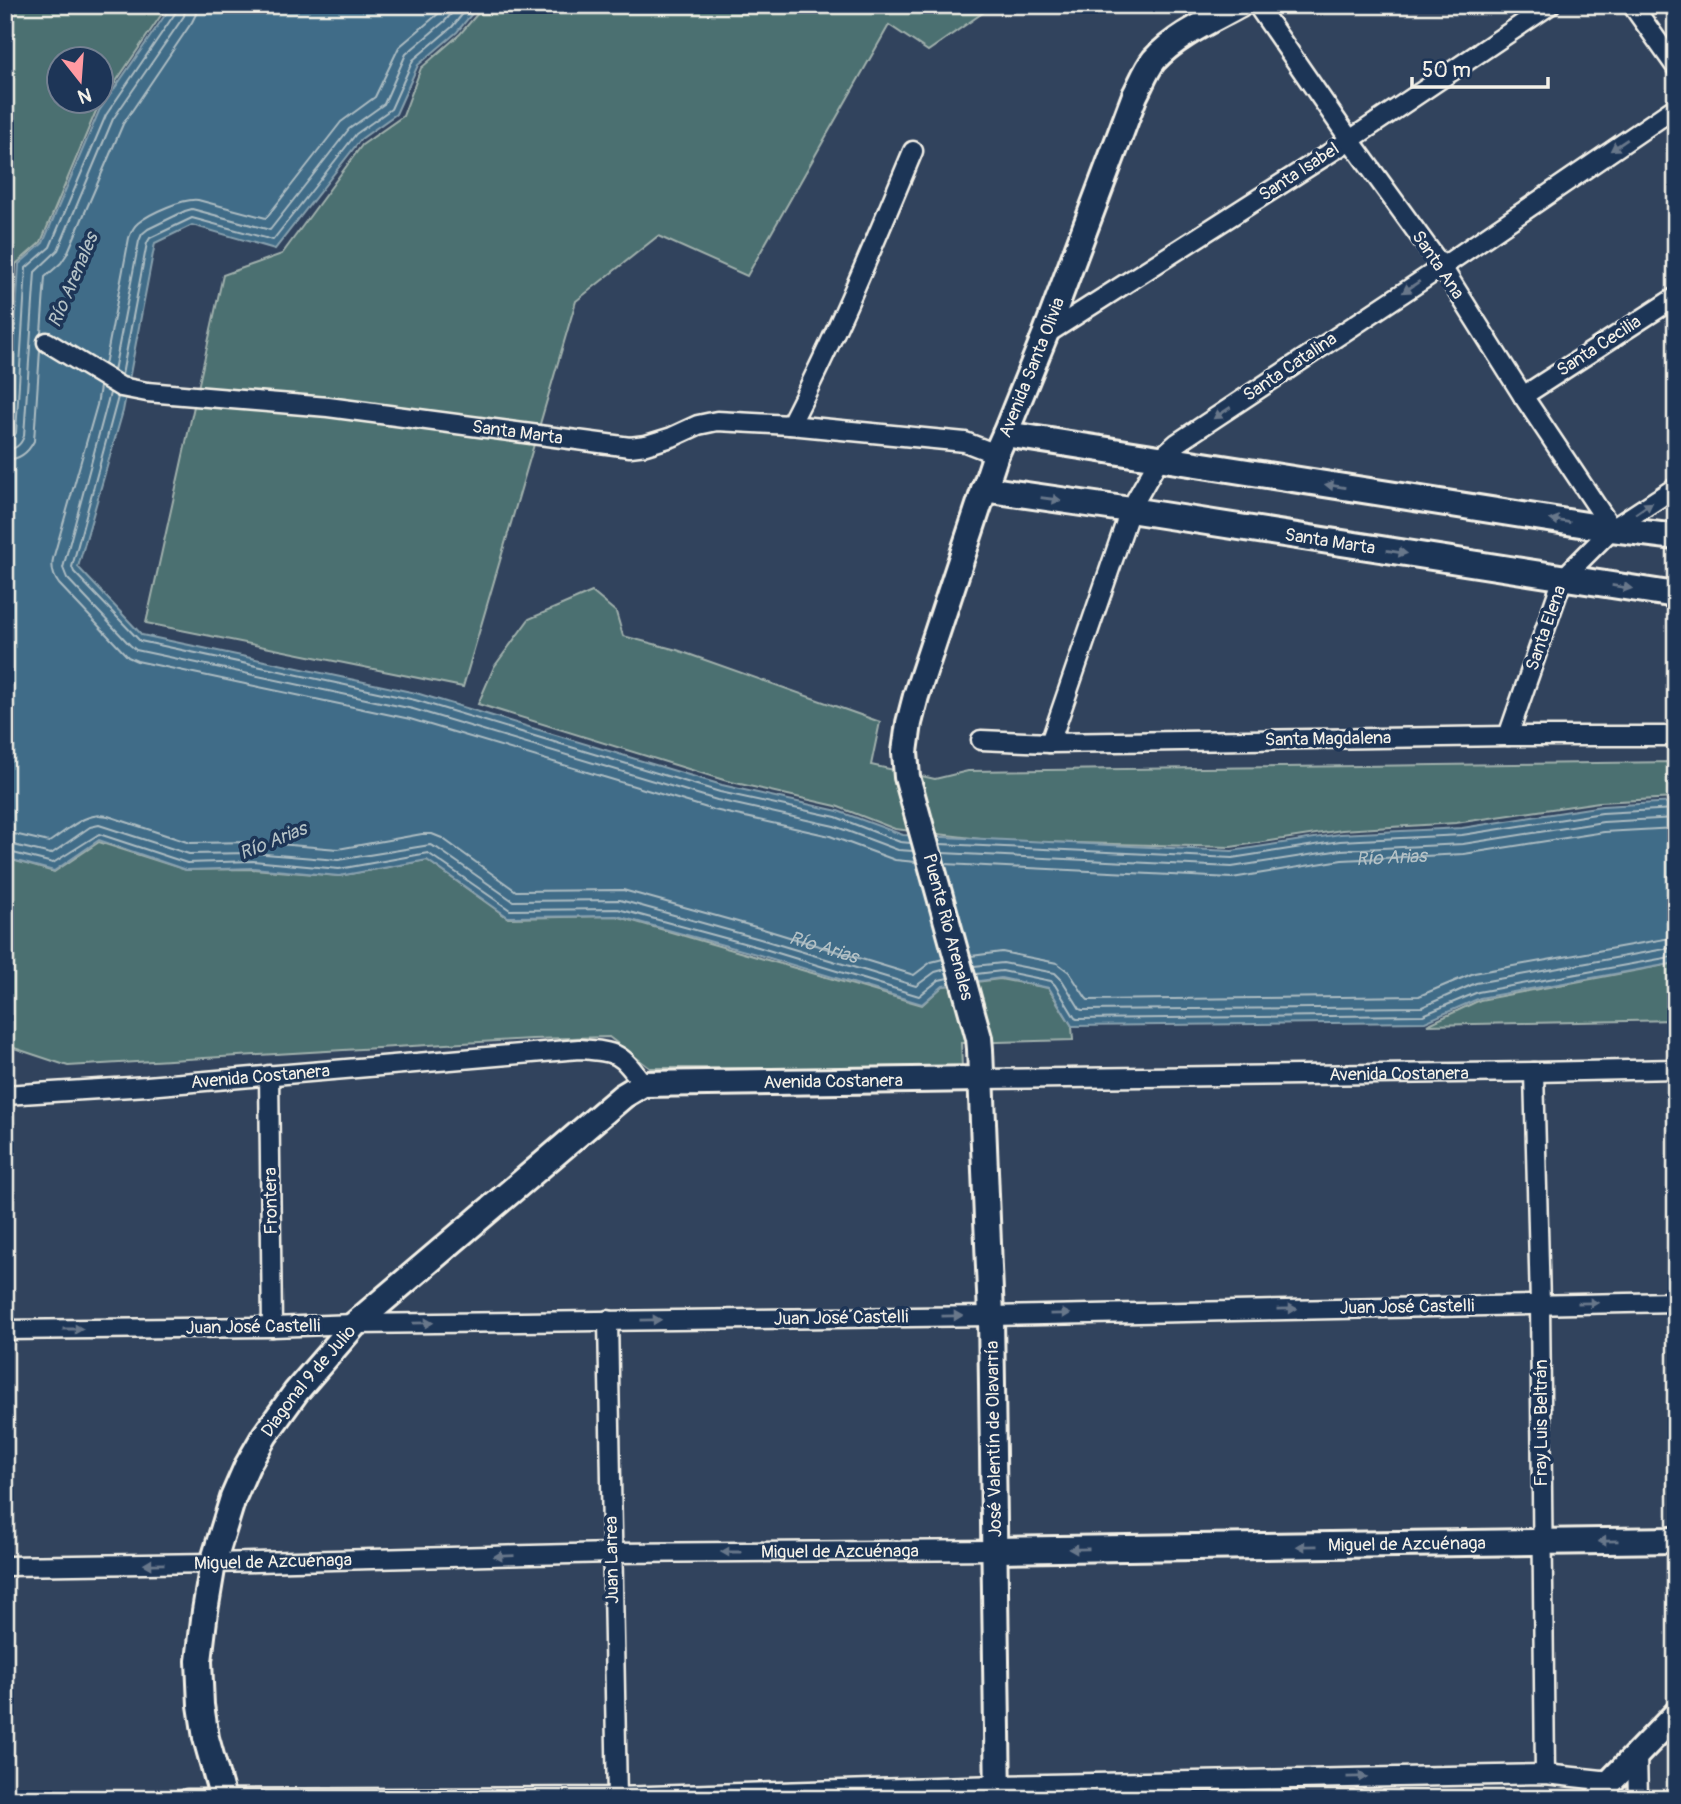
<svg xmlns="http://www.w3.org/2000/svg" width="1681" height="1804" viewBox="0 0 1681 1804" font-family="Pangolin,sans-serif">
  <rect width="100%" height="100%" fill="#31435d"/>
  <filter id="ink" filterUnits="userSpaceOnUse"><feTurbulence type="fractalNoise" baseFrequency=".0143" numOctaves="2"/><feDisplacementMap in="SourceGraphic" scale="14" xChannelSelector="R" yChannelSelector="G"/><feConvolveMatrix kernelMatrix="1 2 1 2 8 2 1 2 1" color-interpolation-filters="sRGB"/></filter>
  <g filter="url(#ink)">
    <!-- green -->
    <g fill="#4c6f71" stroke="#a0b0ac" stroke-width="2" fill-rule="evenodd">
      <path d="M 5,5 L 168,5 L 96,111 L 41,242 L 16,264 L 5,446 ZM 60,60 L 102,60 L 102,102 L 60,102 Z"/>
      <path d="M 485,5 L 994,5 L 928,51 L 889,25 L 747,276 L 658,236 L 576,301 L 463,687 L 146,623 L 223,275 L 282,254 L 362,145 L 403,116 L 421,68 L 460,34 Z"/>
      <path d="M 592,592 L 616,612 L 623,636 L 677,650 L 880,722 L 871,765 L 935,779 L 968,771 L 1676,762 L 1676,798 L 1599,802 L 1456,823 L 1342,830 L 1231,847 L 998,841 L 895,829 L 836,806 L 727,781 L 478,704 L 494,667 L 529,619 Z"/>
      <path d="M 99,842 L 186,870 L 253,869 L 339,876 L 427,860 L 508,918 L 616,916 L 922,1005 L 943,986 L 1000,979 L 1048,988 L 1072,1026 L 1073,1040 L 961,1043 L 962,1068 L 650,1068 L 609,1037 L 532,1039 L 68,1066 L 5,1045 L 5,858 L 54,872 Z"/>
      <path d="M 1676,963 L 1676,1020 L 1427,1025 L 1480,1000 Z"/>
    </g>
    <!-- water -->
    <path fill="#416c88" stroke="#89a1ae" stroke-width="2" d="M 479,5 L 457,32 L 418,65 L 396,114 L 361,139 L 275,249 L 192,225 L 155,243 L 123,411 L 78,567 L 142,635 L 416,693 L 722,785 L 838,811 L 903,835 L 1232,851 L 1340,834 L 1462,828 L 1602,806 L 1676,802 L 1676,963 L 1480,998 L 1425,1022 L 1072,1026 L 1049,988 L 1001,978 L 943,986 L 922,1004 L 756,954 L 617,916 L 508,917 L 427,860 L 339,876 L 253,868 L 186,870 L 99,840 L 54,871 L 5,858 L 5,463 L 7,461 L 19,264 L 43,243 L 99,111 L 172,5 Z"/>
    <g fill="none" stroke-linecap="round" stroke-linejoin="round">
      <!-- shore -->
      <g stroke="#acbcc2" stroke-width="2">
        <path d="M 41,333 L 45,277 L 61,263 L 67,254 L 123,124 L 192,22 L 196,14 L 197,5"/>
        <path d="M 105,365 L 129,238 C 131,232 133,227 138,223 C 150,213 184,198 198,200 L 266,218 L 341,122 L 375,97 L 399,47 L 438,14 L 445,5"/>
        <path d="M 114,371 L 139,241 L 142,234 L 148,229 L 185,211 L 192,209 L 270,230 L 349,129 L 384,104 L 406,54 L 445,21 L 459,5"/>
        <path d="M 122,375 L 147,243 L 150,238 L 192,218 L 273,240 L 356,134 L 391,109 L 413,60 L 452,27 L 470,5"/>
        <path d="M 100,387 L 97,405 L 53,559 C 51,569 53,576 59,584 L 128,657 L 137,661 L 410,719 L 714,810 L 830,836 L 895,860 L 916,862"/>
        <path d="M 110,393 L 63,568 L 67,578 L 130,645 L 136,650 L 413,709 L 717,800 L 834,826 L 898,850 L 913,851"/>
        <path d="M 118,397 L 72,567 L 74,572 L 140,641 L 415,700 L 720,792 L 836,817 L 900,842 L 911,843"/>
        <path d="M 5,441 L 12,439 L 16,433 L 26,268 L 50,247 L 106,115 L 176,12 L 177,5"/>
        <path d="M 5,450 C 15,450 21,445 24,436 L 35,272 L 58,250 L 113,119 L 184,16 L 186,5"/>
        <path d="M 5,460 C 19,460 28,453 34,441 L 40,350"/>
        <path id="s1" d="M 5,832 L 49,842 C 67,831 85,811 108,816 L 190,843 L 254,842 L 338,849 L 422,834 L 432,834 L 442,838 L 516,891 L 623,890 L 763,929 L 914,975 L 931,962 L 943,959"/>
        <path d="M 5,843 L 51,854 L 90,827 L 99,825 L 189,854 L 253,853 L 338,860 L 430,845 L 437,848 L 513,901 L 620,900 L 760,939 L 916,986 L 935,972 L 946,969"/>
        <path d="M 940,844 L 1232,858 L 1340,841 L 1462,835 L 1602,813 L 1676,809"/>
        <path d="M 5,851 L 53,863 L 99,834 L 187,863 L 253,861 L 339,869 L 428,853 L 510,910 L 618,909 L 758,947 L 919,996 L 939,980 L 948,978"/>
        <path d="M 942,853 L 1232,867 L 1341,850 L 1463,844 L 1603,822 L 1676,818"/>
        <path id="s2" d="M 945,864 L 1232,878 L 1342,860 L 1464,854 L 1604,832 L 1676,828"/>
        <path d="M 971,956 L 1002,952 L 1057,963 L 1069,972 L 1086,998 L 1088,1000 L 1419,996 L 1474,973 L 1676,937"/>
        <path d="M 974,966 L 1003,963 L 1055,973 L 1062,980 L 1080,1009 L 1082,1010 L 1422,1007 L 1476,983 L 1676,947"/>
        <path d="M 976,974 L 1002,971 L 1051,981 L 1055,985 L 1075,1018 L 1077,1019 L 1423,1015 L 1478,992 L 1676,956"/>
      </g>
      <defs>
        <g id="street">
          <path d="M 1257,5 L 1350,140 L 1442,267 L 1523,396 L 1612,529"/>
          <path d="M 1632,5 L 1676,67"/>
          <path d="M 1045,335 L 1350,140 L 1550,5"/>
          <path id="s3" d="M 47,342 L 121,387 L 147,392 L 328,407 L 630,447 L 646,445 L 672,437 L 698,425 L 717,421 L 790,425 L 965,442 L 996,454"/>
          <path d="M 1523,396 L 1676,297"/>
          <path d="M 790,425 C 836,336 874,244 913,151"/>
          <path d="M 1508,736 L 1563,578 L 1612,529 L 1676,487"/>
          <path d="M 981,740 L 1050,743 L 1508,736 L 1676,736"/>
          <path d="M 1050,743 L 1130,510 L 1159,459 L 1177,443 L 1442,267 L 1676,107"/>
          <path d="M 1534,1072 L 1540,1304 L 1545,1774"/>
          <path d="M 269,1075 L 272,1327"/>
          <path id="s4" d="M 981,1079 L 1534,1072 L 1676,1069"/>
          <path id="s5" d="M 5,1095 L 147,1086 L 579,1049 C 618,1052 620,1052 643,1084"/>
          <path d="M 608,1320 L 617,1799"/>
          <path d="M 5,1330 L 272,1327 L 355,1324 L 991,1316 L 1676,1302"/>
          <path id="s6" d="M 5,1566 L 213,1563 L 612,1553 L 996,1550"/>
          <path d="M 1637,1755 L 1638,1799"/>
          <path d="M 187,1799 L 617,1797 L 998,1785 L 1545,1774 L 1611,1781"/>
        </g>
        <g id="secondary">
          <path d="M 1005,434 L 1612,529 L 1676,537"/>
          <path id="s7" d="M 984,489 L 1130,510 L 1676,595"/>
          <path id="s8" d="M 996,1550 L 1676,1540"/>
          <path id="s9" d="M 223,1799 L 206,1738 L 201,1705 L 199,1661 L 205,1611 L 213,1563 L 233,1498 L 247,1466 L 265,1435 L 296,1392 L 355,1324 L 623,1096 L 643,1084 L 981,1079"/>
          <path id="s10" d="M 998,1799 L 991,1316 L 980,1049 L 979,1038 L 907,777 L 905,752 L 909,723 L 916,696 L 996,454 L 1005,434 L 1045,335 L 1135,95 C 1141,84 1146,70 1154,60 C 1177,35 1210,21 1239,5"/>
          <path d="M 1597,1799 L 1611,1781 L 1676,1714"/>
        </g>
      </defs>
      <!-- street casing -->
      <use href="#street" stroke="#f4f1e8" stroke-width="23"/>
      <!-- secondary casing -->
      <use href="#secondary" stroke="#f4f1e8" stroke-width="30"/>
      <!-- street -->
      <use href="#street" stroke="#1d3557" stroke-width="18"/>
      <!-- secondary -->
      <use href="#secondary" stroke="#1d3557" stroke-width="24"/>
    </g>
    <!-- one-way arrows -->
    <defs><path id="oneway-solid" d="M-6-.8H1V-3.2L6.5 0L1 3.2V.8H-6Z" transform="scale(1.75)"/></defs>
    <g fill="#68778a">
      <use href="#oneway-solid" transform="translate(1619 145) rotate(146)"/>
      <use href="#oneway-solid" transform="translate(1411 287) rotate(146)"/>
      <use href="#oneway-solid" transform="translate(1222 413) rotate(146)"/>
      <use href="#oneway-solid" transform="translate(1335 486) rotate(-171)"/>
      <use href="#oneway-solid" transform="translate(1051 499) rotate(8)"/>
      <use href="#oneway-solid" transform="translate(1644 508) rotate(-34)"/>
      <use href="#oneway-solid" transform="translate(1560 521) rotate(-171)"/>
      <use href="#oneway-solid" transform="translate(1397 552) rotate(9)"/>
      <use href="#oneway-solid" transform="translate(1622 587) rotate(9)"/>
      <use href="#oneway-solid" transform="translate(1588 1303) rotate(-1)"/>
      <use href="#oneway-solid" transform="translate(1287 1309) rotate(-1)"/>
      <use href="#oneway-solid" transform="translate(1060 1314) rotate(-1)"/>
      <use href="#oneway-solid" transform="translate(952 1316) rotate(-1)"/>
      <use href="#oneway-solid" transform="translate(651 1320) rotate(-1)"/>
      <use href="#oneway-solid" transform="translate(423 1323) rotate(-1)"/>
      <use href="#oneway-solid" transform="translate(73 1329)"/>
      <use href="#oneway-solid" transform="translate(1608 1541) rotate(179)"/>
      <use href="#oneway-solid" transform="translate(1307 1546) rotate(179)"/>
      <use href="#oneway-solid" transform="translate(1079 1549) rotate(179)"/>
      <use href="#oneway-solid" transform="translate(731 1552) rotate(180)"/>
      <use href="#oneway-solid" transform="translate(504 1556) rotate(178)"/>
      <use href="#oneway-solid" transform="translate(154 1564) rotate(179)"/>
      <use href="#oneway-solid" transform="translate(1357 1777) rotate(-1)"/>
    </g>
  </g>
  <g text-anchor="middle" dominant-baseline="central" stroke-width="7" stroke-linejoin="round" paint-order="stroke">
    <!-- street labels -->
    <g font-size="18" fill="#f4f1e8" stroke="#1d3557">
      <text transform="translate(1299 172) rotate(-33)">Santa Isabel</text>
      <text transform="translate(1438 265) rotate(56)">Santa Ana</text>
      <text transform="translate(1599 346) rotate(-33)">Santa Cecilia</text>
      <text stroke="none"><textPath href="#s10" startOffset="1463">Avenida Santa Olivia</textPath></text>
      <text transform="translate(1290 367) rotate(-34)">Santa Catalina</text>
      <text stroke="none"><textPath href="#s3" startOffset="486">Santa Marta</textPath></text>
      <text stroke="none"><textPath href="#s7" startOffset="350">Santa Marta</textPath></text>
      <text transform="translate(1546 628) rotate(-71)">Santa Elena</text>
      <text transform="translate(1328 739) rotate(-1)">Santa Magdalena</text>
      <text transform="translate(948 927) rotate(75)">Puente Rio Arenales</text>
      <text stroke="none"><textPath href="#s4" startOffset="418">Avenida Costanera</textPath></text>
      <text stroke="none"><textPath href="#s5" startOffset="256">Avenida Costanera</textPath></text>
      <text stroke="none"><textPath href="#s9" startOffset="1087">Avenida Costanera</textPath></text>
      <text transform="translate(271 1201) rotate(-91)">Frontera</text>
      <text transform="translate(1407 1307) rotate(-1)">Juan José Castelli</text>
      <text transform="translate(841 1318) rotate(-1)">Juan José Castelli</text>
      <text transform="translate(253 1327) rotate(-1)">Juan José Castelli</text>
      <text stroke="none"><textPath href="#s9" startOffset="448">Diagonal 9 de Julio</textPath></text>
      <text transform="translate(1541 1423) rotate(-90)">Fray Luis Beltrán</text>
      <text transform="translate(994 1439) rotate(-91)">José Valentín de Olavarría</text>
      <text stroke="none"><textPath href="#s8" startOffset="411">Miguel de Azcuénaga</textPath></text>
      <text stroke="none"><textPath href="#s6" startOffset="835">Miguel de Azcuénaga</textPath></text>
      <text transform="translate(612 1560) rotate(-91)">Juan Larrea</text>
      <text stroke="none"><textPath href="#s6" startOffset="268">Miguel de Azcuénaga</textPath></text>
    </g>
    <!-- water labels -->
    <g font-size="19" font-style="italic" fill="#b5c2c6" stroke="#1d3557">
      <text transform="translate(73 280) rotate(-67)">Río Arenales</text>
      <text transform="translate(273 841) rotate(-22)">Río Arias</text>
      <text stroke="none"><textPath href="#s2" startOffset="448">Río Arias</textPath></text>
      <text stroke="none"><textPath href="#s1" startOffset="859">Río Arias</textPath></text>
    </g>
  </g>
  <!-- margin -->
  <rect width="1681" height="1804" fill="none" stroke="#1d3557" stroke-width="28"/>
  <rect x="14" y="14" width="1653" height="1776" fill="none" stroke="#f4f1e8" stroke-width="2.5" filter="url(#ink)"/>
  <!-- north arrow -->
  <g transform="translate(80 80) rotate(163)"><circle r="33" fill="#1d3557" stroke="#738091" stroke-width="2"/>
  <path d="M0-5L12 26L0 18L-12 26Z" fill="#ff9aa2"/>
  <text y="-10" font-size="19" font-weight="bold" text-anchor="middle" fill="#f4f1e8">N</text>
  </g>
  <!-- scale -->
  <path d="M1412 77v10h136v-10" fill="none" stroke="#f4f1e8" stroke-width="3.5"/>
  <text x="1422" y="77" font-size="21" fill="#f4f1e8" stroke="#1d3557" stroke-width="5" paint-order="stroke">50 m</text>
</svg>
